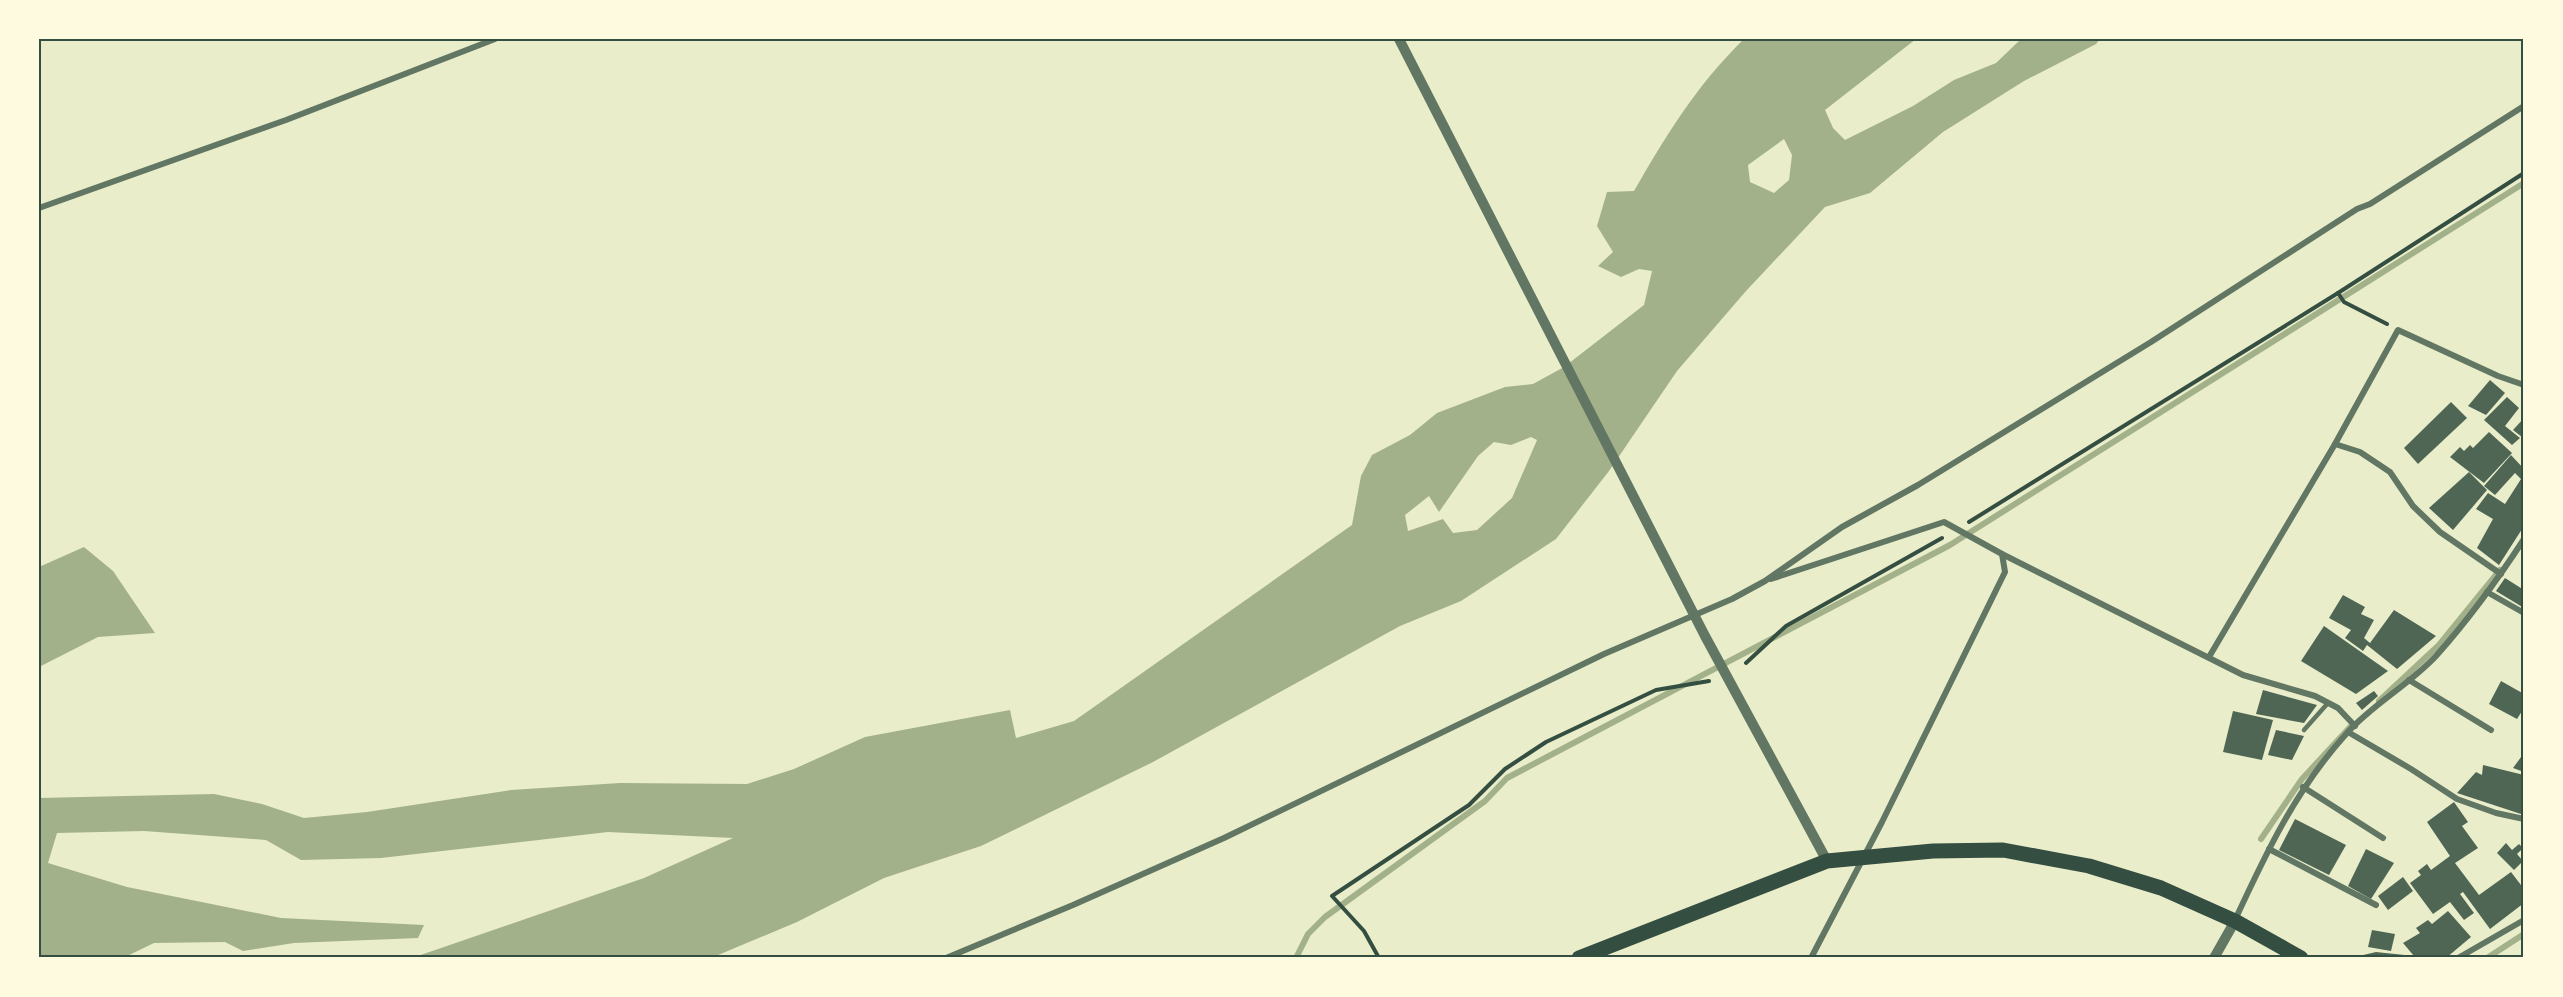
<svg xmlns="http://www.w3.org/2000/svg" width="2563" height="997" viewBox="0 0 2563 997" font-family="'Space Grotesk',sans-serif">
  <rect width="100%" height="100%" fill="#e9edc9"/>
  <!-- water -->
  <g fill="#a3b18a" fill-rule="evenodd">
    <path d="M 1744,39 L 1916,39 L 1825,110 L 1833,128 L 1845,140 L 1913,106 L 1954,80 L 1996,63 L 2021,39 L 2100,39 L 2096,44 L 2024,81 L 1943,132 L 1870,193 L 1825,207 L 1746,291 L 1677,371 L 1609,471 L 1556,539 L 1461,601 L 1400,626 L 1153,762 L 981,846 L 884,878 L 797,922 L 711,958 L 412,958 L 644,878 L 733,838 L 608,832 L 381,858 L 301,860 L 266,840 L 144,831 L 57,833 L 48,863 L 127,887 L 281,918 L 424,925 L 418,938 L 294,943 L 243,951 L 225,942 L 154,943 L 123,958 L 39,958 L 39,798 L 214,794 L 262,804 L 304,818 L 367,812 L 511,790 L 620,783 L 747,784 L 794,769 L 865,737 L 1010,710 L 1016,738 L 1074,721 L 1352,525 L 1361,476 L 1372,455 L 1410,435 L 1437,413 L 1505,387 L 1533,384 L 1564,367 L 1644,305 L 1652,271 L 1639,269 L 1621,277 L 1598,266 L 1613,252 L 1597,226 L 1607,192 L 1634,191 C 1667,134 1696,86 1744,39 ZM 1784,139 L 1792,155 L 1789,180 L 1774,193 L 1750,182 L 1748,165 ZM 1531,437 L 1537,440 L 1512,498 L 1477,530 L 1453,533 L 1443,519 L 1408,531 L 1405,515 L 1429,496 L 1439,512 L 1478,456 L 1494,442 L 1511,445 Z"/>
    <path d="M 84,547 L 113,571 L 155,633 L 98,637 L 39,667 L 39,567 Z"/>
  </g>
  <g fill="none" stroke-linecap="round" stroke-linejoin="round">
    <!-- stream -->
    <g stroke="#a3b18a" stroke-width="6">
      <path d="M 2379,701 L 2439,645 L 2500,570"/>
      <path d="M 2261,839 L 2302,779 L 2351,726"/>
      <path d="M 1296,958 L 1308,934 L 1325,917 L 1485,801 L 1507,778 L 1950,545 L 2524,183"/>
      <path d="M 2487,958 L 2524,934"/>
    </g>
  </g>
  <!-- building -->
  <g fill="#4f6655">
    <path d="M 2490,380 L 2505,393 L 2486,415 L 2468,406 Z"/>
    <path d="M 2507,397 L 2519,408 L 2505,426 L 2520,438 L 2512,445 L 2484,420 Z"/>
    <path d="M 2451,402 L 2467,418 L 2418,464 L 2404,448 Z"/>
    <path d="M 2524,418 L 2524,435 L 2522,437 L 2513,430 Z"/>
    <path d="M 2489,432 L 2512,453 L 2484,483 L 2450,457 L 2460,447 L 2464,451 L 2470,445 L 2473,448 Z"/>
    <path d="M 2511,455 L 2524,469 L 2524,526 L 2499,565 L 2477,548 L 2493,519 L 2476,509 L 2488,493 L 2505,504 L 2521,479 L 2515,473 L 2495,495 L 2484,486 Z"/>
    <path d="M 2469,472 L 2487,490 L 2453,530 L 2429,508 Z"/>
    <path d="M 2505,578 L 2524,590 L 2524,608 L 2496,591 Z"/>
    <path d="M 2343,595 L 2365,607 L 2361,614 L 2374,620 L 2364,638 L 2370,643 L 2394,610 L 2436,636 L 2397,669 L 2367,645 L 2363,651 L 2345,638 L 2351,630 L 2329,618 Z"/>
    <path d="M 2324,626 L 2388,671 L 2356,694 L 2301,661 Z"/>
    <path d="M 2501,681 L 2524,694 L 2524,708 L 2517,719 L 2489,704 Z"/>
    <path d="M 2263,690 L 2317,705 L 2304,723 L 2256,714 Z"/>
    <path d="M 2374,691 L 2378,696 L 2362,710 L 2356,703 Z"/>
    <path d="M 2233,711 L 2273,720 L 2262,760 L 2223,752 Z"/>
    <path d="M 2276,730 L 2304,736 L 2292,760 L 2268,755 Z"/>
    <path d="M 2524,753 L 2524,772 L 2513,768 Z"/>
    <path d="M 2483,765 L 2524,775 L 2524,815 L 2457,793 L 2476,772 L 2482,775 Z"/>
    <path d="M 2454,802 L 2468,822 L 2462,826 L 2478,848 L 2455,863 L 2479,895 L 2511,872 L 2524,889 L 2524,903 L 2490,929 L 2463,892 L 2460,894 L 2474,913 L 2464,920 L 2450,902 L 2433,914 L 2410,883 L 2421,875 L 2418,871 L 2427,864 L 2431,870 L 2450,856 L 2427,822 Z"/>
    <path d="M 2295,819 L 2346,845 L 2329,875 L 2279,850 Z"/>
    <path d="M 2506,843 L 2512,850 L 2519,844 L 2523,848 L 2517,854 L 2523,861 L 2514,870 L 2497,853 Z"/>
    <path d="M 2366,849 L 2394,863 L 2371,899 L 2348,886 Z"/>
    <path d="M 2403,877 L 2413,891 L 2388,910 L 2378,896 Z"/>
    <path d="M 2448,911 L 2471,937 L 2446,958 L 2362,958 L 2359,956 L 2376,952 L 2414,956 L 2403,943 L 2420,933 L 2416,928 L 2428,920 L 2432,924 Z"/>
    <path d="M 2372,930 L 2395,934 L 2391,951 L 2368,947 Z"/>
  </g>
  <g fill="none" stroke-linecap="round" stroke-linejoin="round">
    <!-- path -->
    <g stroke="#344e41" stroke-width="4">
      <path d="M 2387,324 L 2344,302 L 2338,293 L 2524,173"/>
      <path d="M 1969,522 L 2338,293"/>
      <path d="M 1746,663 L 1786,626 L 1942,538"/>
      <path d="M 1379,958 L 1364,931 L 1332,896 L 1469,805 L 1505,769 L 1546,742 L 1656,690 L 1709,681"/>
    </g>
    <!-- service -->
    <path stroke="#617663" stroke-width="4.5" d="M 2304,730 L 2328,703"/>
    <!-- minor -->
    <g stroke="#617663" stroke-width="6">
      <path d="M 39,208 L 286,120 L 495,39"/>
      <path d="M 2335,444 L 2360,452 L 2390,472 L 2413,506 L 2440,532 L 2501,574"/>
      <path d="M 1771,579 L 1944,522 L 2002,554 L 2243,675 L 2315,696 L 2338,708 L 2355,726"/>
      <path d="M 2487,592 L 2524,613"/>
      <path d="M 2209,657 L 2335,444 L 2398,330 L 2498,376 L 2524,385"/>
      <path d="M 2409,680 L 2491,730"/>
      <path d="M 2348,732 L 2411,769 L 2457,799 L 2496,813 L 2524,819"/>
      <path d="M 2303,787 L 2383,838"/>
      <path d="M 2269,849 L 2376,905"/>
      <path d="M 2235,920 C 2266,853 2296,789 2347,733 C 2373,704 2409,685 2436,656 C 2468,620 2498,579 2524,539"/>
      <path d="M 946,958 L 1073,905 L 1224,838 L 1604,654 L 1732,599 L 1765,581 L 1842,527 L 1918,485 L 2151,342 L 2357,209 L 2370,204 L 2524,106"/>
      <path d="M 1811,958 L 1882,822 L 2005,572 L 2002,554"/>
      <path d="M 2458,958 L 2524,920"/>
    </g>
    <!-- tertiary -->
    <g stroke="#617663" stroke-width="10">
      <path d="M 1399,39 L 1705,636 L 1827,861"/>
      <path d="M 2214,958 L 2235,921"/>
    </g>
    <!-- primary -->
    <path stroke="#344e41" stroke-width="15" d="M 1579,958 L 1827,861 L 1933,851 L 2003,850 L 2089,866 L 2161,888 L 2235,921 L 2301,958"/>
  </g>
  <!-- border -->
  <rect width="2563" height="997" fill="none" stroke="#fefae0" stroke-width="81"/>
  <rect x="40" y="40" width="2482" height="916" fill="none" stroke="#344e41" stroke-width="2"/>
</svg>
